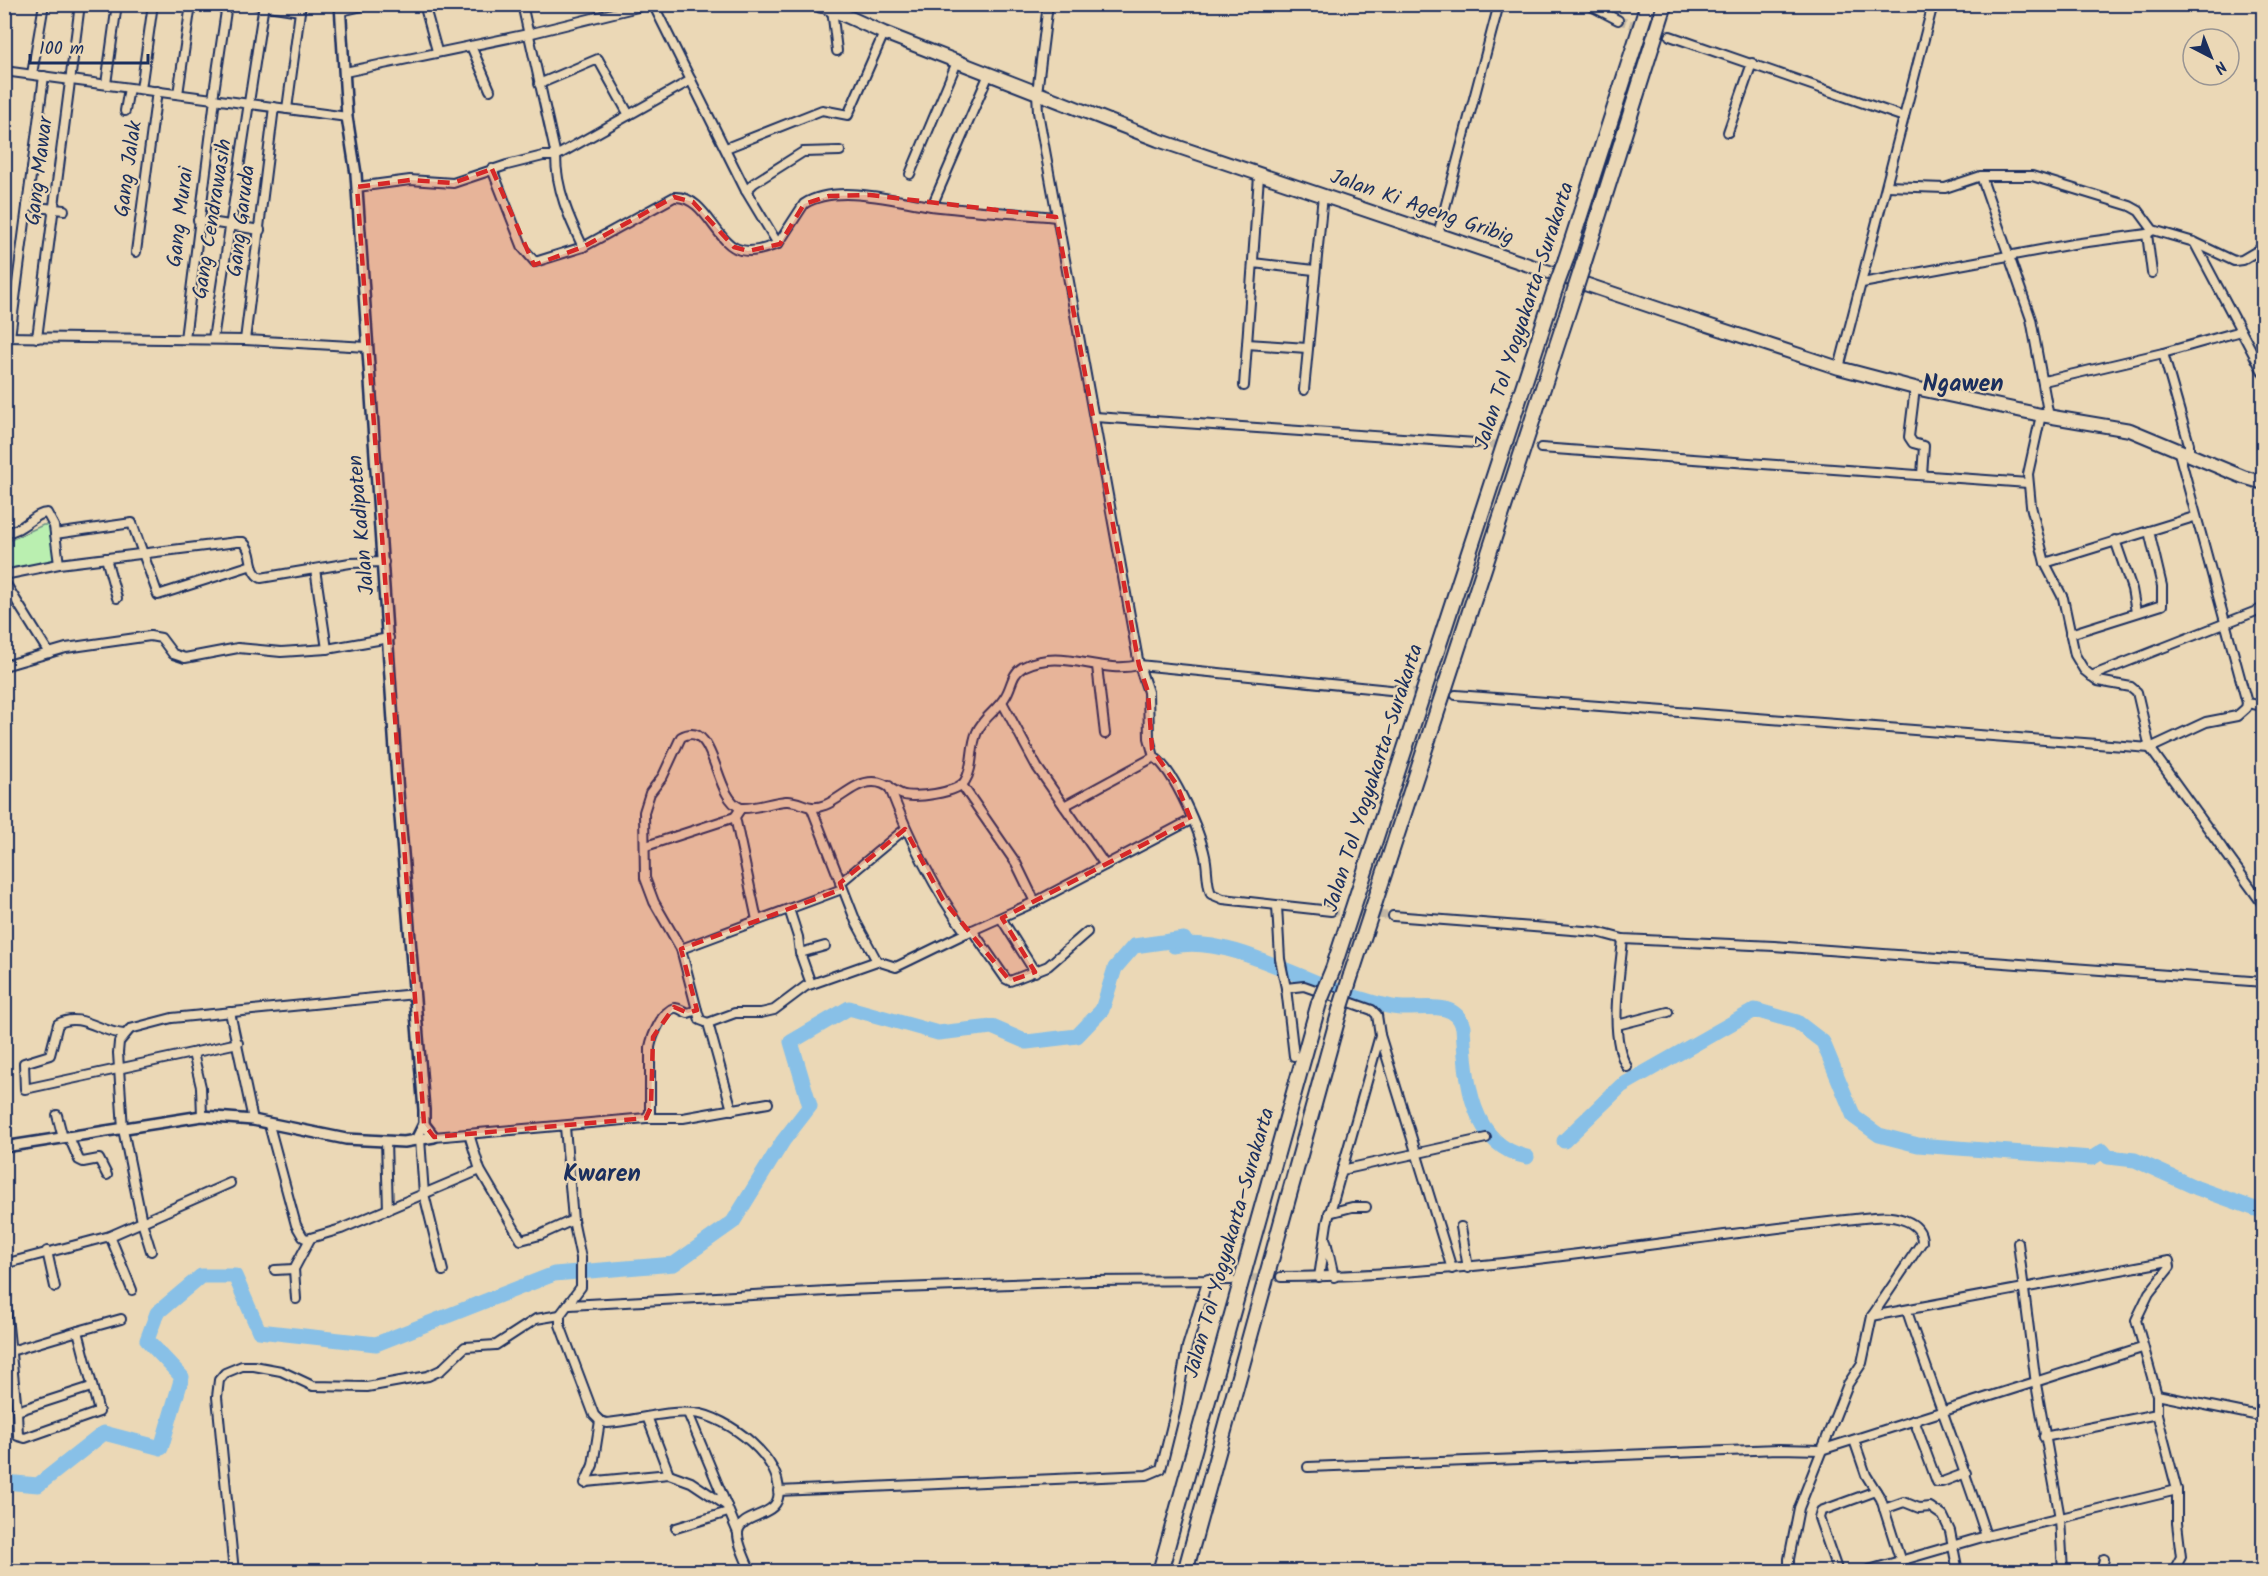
<svg xmlns="http://www.w3.org/2000/svg" width="2268" height="1576" viewBox="0 0 2268 1576" font-family="Kalam,sans-serif">
  <rect width="100%" height="100%" fill="#ebd8b6"/>
  <filter id="ink" filterUnits="userSpaceOnUse"><feTurbulence type="fractalNoise" baseFrequency=".0167" numOctaves="2"/><feDisplacementMap in="SourceGraphic" scale="12" xChannelSelector="R" yChannelSelector="G"/><feConvolveMatrix kernelMatrix="1 2 1 2 8 2 1 2 1" color-interpolation-filters="sRGB"/></filter>
  <g filter="url(#ink)">
    <!-- green -->
    <path fill="#baefb0" stroke="#6a8f87" stroke-width="1.5" d="M 43,525 L 49,525 L 55,540 L 57,561 L 5,569 L 4,543 Z"/>
    <g fill="none" stroke-linecap="round" stroke-linejoin="round">
      <!-- river -->
      <g stroke="#88c0e7" stroke-width="15">
        <path d="M 1174,946 C 1228,934 1305,983 1358,998 C 1372,1002 1388,1008 1403,1008 C 1423,1009 1456,1000 1463,1027 C 1466,1074 1468,1145 1527,1157"/>
        <path d="M 1564,1141 L 1621,1086 L 1755,1010 L 1797,1022 L 1823,1042 L 1854,1117 L 1879,1135 L 1918,1145 L 2092,1158 L 2103,1151 L 2108,1157 L 2135,1160 L 2197,1188 L 2264,1212"/>
        <path d="M 4,1482 L 38,1485 L 104,1433 L 161,1448 L 182,1377 L 147,1340 L 157,1313 L 201,1276 L 235,1276 L 259,1331 L 376,1344 L 554,1274 L 674,1264 L 733,1222 L 783,1141 L 810,1106 L 791,1042 L 849,1008 L 938,1033 L 992,1027 L 1027,1042 L 1077,1036 L 1102,1010 L 1115,968 L 1134,946 L 1184,939"/>
      </g>
      <!-- minor-tunnel -->
      <g stroke="#c1b6a4" stroke-width="8" stroke-dasharray="8 4" stroke-linecap="butt">
        <path d="M 1618,20 L 1670,36"/>
        <path d="M 1476,443 L 1541,448"/>
        <path d="M 1400,691 L 1456,695"/>
        <path d="M 1331,911 L 1393,916"/>
        <path d="M 1239,1279 L 1281,1277"/>
      </g>
      <defs>
        <g id="minor">
          <path d="M 255,4 L 300,11"/>
          <path d="M 424,4 L 437,51"/>
          <path d="M 522,4 L 556,156 C 556,189 569,218 583,247"/>
          <path d="M 653,4 L 746,191 L 778,244"/>
          <path d="M 1587,4 L 1618,20"/>
          <path d="M 832,9 L 837,51"/>
          <path d="M 341,11 L 371,4"/>
          <path d="M 1670,36 L 1904,117 L 1839,368"/>
          <path d="M 471,46 L 490,90"/>
          <path d="M 4,71 L 347,117"/>
          <path d="M 345,72 L 528,34 L 650,4"/>
          <path d="M 32,74 L 44,4"/>
          <path d="M 106,84 L 117,4"/>
          <path d="M 539,84 L 598,59 L 629,115"/>
          <path d="M 141,89 L 153,4"/>
          <path d="M 178,94 L 191,4"/>
          <path d="M 213,99 L 227,4"/>
          <path d="M 287,109 L 301,4"/>
          <path d="M 125,111 L 129,88"/>
          <path d="M 1904,117 L 1933,4"/>
          <path d="M 1728,132 L 1752,63"/>
          <path d="M 726,148 L 822,110 L 848,115 L 884,33"/>
          <path d="M 492,169 L 523,248 L 535,262 L 583,247 L 674,197 C 706,195 716,245 741,250 C 754,253 766,248 778,244 L 804,204 C 836,183 896,201 931,206 C 973,211 1015,213 1056,217"/>
          <path d="M 910,174 L 957,62"/>
          <path d="M 1981,176 L 2031,319 L 2049,417"/>
          <path d="M 1887,186 L 1945,188 L 1981,176 L 2032,176 L 2130,206 L 2139,211 L 2153,230 L 2194,242 L 2234,261 L 2242,260 L 2264,247"/>
          <path d="M 357,187 L 410,180 L 453,183 L 507,165 L 543,156 L 556,156 L 691,80"/>
          <path d="M 746,191 L 754,183 L 803,152 L 840,151"/>
          <path d="M 27,206 L 64,210"/>
          <path d="M 932,206 L 989,74"/>
          <path d="M 198,220 L 260,230"/>
          <path d="M 1438,234 L 1499,4"/>
          <path d="M 2147,234 L 2152,273"/>
          <path d="M 2194,242 L 2264,374"/>
          <path d="M 136,252 L 157,91"/>
          <path d="M 1253,263 L 1314,270"/>
          <path d="M 1862,283 L 2073,244 L 2147,234 L 2153,230"/>
          <path d="M 4,337 L 245,340 L 367,347"/>
          <path d="M 10,337 L 44,76"/>
          <path d="M 37,338 L 80,4"/>
          <path d="M 185,339 L 215,99"/>
          <path d="M 213,339 L 264,4"/>
          <path d="M 245,340 L 274,107"/>
          <path d="M 1247,344 L 1307,348"/>
          <path d="M 2163,353 L 2189,444 L 2189,453"/>
          <path d="M 2044,381 L 2163,353 L 2241,331"/>
          <path d="M 1244,386 L 1259,176"/>
          <path d="M 1915,388 L 1909,437 L 1913,443 L 1924,446 L 1922,475"/>
          <path d="M 1304,390 L 1323,195"/>
          <path d="M 2041,415 L 2028,474 L 2031,506 L 2045,563 L 2063,598 L 2075,655 L 2084,670 L 2098,681 L 2131,687 L 2137,692 L 2150,748 L 2264,906"/>
          <path d="M 1095,417 L 1476,443"/>
          <path d="M 1541,448 L 2028,483"/>
          <path d="M 2178,449 L 2247,703"/>
          <path d="M 4,533 C 24,531 34,513 47,513 L 54,526 L 59,564"/>
          <path d="M 55,534 L 132,523 L 158,595 L 252,565"/>
          <path d="M 2115,540 L 2132,589 L 2136,612"/>
          <path d="M 106,558 L 117,598"/>
          <path d="M 2045,563 L 2194,517"/>
          <path d="M 315,569 L 327,649"/>
          <path d="M 4,575 L 59,564 L 237,542 L 243,542 C 255,552 247,571 261,578 L 350,563 L 384,562"/>
          <path d="M 4,581 L 49,653"/>
          <path d="M 2070,634 L 2162,605 L 2162,586 L 2149,531"/>
          <path d="M 4,666 L 66,648 L 150,636 L 161,638 L 173,654 L 185,658 L 238,648 L 281,652 L 327,649 L 389,638"/>
          <path d="M 1097,666 L 1105,734"/>
          <path d="M 2091,676 L 2264,608"/>
          <path d="M 1456,695 L 2150,748 L 2206,722 L 2237,716 L 2246,708 L 2247,703 L 2264,706"/>
          <path d="M 1002,702 L 1037,767 L 1105,865"/>
          <path d="M 962,785 L 1016,863 L 1035,902"/>
          <path d="M 889,786 C 909,839 933,887 966,933 L 1035,902 L 1191,820"/>
          <path d="M 1064,806 L 1154,757"/>
          <path d="M 741,808 L 735,817 L 757,920"/>
          <path d="M 812,809 L 856,922 L 877,961 L 896,967 L 966,933"/>
          <path d="M 646,846 L 735,817"/>
          <path d="M 840,883 L 905,829"/>
          <path d="M 1277,906 L 1280,959 L 1286,988 L 1304,986 L 1372,1010 L 1377,1015 L 1380,1035 L 1452,1269"/>
          <path d="M 789,909 L 798,937 L 800,953"/>
          <path d="M 1331,911 L 1223,899 L 1211,894 C 1206,881 1208,869 1205,856 C 1200,832 1174,770 1154,757 L 1149,738 L 1148,692 L 1139,665 L 1400,691"/>
          <path d="M 1393,916 L 1597,932 L 1623,939 L 1774,946 L 2264,982"/>
          <path d="M 1001,918 L 1035,972"/>
          <path d="M 972,930 L 1006,979 L 1010,981 L 1048,966 L 1087,932"/>
          <path d="M 1623,939 C 1620,975 1608,1036 1627,1067"/>
          <path d="M 681,949 L 842,889"/>
          <path d="M 811,984 L 800,953 L 825,946"/>
          <path d="M 1286,988 L 1294,1056"/>
          <path d="M 697,1010 L 700,1020 L 708,1023 L 732,1110"/>
          <path d="M 230,1012 L 253,1120"/>
          <path d="M 708,1023 L 735,1013 L 761,1013 L 774,1010 L 806,986 L 877,961"/>
          <path d="M 1617,1025 L 1668,1012"/>
          <path d="M 124,1034 C 101,1033 80,1011 58,1024 L 50,1055 L 24,1063 L 25,1089 L 238,1043"/>
          <path d="M 193,1053 L 201,1087 L 202,1116"/>
          <path d="M 57,1115 L 63,1138"/>
          <path d="M 646,1118 L 683,1118 L 768,1103"/>
          <path d="M 269,1125 L 296,1225 L 303,1237 L 307,1239 L 341,1229 L 480,1170"/>
          <path d="M 565,1127 L 573,1220 L 581,1258 L 581,1287 L 560,1315 L 560,1325 L 594,1415 L 600,1421 L 607,1423 C 635,1421 666,1410 694,1413 C 727,1416 786,1460 778,1498 C 774,1517 741,1514 738,1532 C 737,1543 747,1562 751,1572"/>
          <path d="M 469,1134 L 480,1170 L 521,1240 L 540,1235 L 573,1220"/>
          <path d="M 69,1137 L 79,1160 L 83,1162 L 99,1159 L 107,1175"/>
          <path d="M 434,1137 L 646,1118 L 650,1113 L 650,1047 C 652,1037 662,1011 674,1008 C 678,1007 684,1012 688,1013 L 697,1010 L 681,949 L 654,902 L 645,878 L 644,812 L 650,793 L 663,776 L 681,737 C 717,718 713,798 741,808 C 756,809 771,802 786,801 C 802,800 807,812 825,805 C 841,799 854,782 873,782 C 886,782 890,790 901,794 C 913,799 958,793 965,781 C 974,767 970,747 977,732 C 984,716 997,711 1005,697 C 1012,687 1011,674 1023,667 C 1063,647 1099,675 1139,665 L 1038,112 L 1037,93 L 1048,4"/>
          <path d="M 420,1139 L 424,1194 L 443,1271"/>
          <path d="M 386,1141 L 388,1210"/>
          <path d="M 1342,1170 L 1486,1138"/>
          <path d="M 1329,1213 L 1352,1207 L 1366,1207"/>
          <path d="M 1461,1227 L 1468,1268"/>
          <path d="M 110,1236 L 132,1290"/>
          <path d="M 1326,1241 L 1334,1277"/>
          <path d="M 2018,1243 L 2036,1384 L 2060,1518 L 2063,1572"/>
          <path d="M 47,1251 L 55,1287"/>
          <path d="M 151,1251 L 142,1222 L 230,1183"/>
          <path d="M 4,1264 L 110,1236 L 142,1222 L 123,1129 L 118,1053 L 119,1042 L 130,1029 L 172,1018 L 415,994"/>
          <path d="M 275,1270 L 294,1269"/>
          <path d="M 1281,1277 C 1481,1276 1675,1237 1874,1217 C 1891,1215 1922,1219 1922,1242 L 1872,1316 L 1862,1363 L 1848,1384 L 1799,1508 L 1789,1559 L 1789,1572"/>
          <path d="M 1319,1277 L 1327,1223 L 1380,1035"/>
          <path d="M 4,1288 L 17,1411 L 91,1387"/>
          <path d="M 296,1299 L 294,1269 L 310,1239"/>
          <path d="M 570,1305 L 846,1290 L 1090,1281 L 1231,1280"/>
          <path d="M 1907,1311 C 1932,1387 1962,1460 1986,1536"/>
          <path d="M 1872,1316 L 2169,1261 L 2170,1267 L 2149,1293 L 2136,1320 L 2157,1395 L 2157,1414 L 2177,1490 L 2177,1523 L 2181,1557 L 2173,1572"/>
          <path d="M 78,1331 L 121,1319"/>
          <path d="M 4,1353 L 78,1331 L 99,1412 L 25,1438 L 18,1436 L 17,1411"/>
          <path d="M 2157,1395 L 2264,1417"/>
          <path d="M 688,1413 L 738,1533"/>
          <path d="M 648,1419 L 669,1474"/>
          <path d="M 1914,1420 L 1937,1482 L 1942,1482 L 1966,1473"/>
          <path d="M 2044,1437 L 2157,1414"/>
          <path d="M 1854,1440 L 1866,1475 L 1881,1499 L 1900,1559"/>
          <path d="M 1308,1467 L 1779,1449 L 1821,1450 L 2142,1348"/>
          <path d="M 586,1482 L 669,1474 L 691,1482 L 727,1506"/>
          <path d="M 585,1483 L 593,1465 L 600,1421"/>
          <path d="M 778,1491 L 1147,1475 L 1161,1469 L 1176,1409 L 1187,1347 L 1208,1279"/>
          <path d="M 1884,1509 L 1904,1502 L 1919,1508 L 1930,1507 L 1943,1516 L 1950,1531 L 1958,1572"/>
          <path d="M 676,1528 L 728,1512"/>
          <path d="M 234,1572 L 217,1397 L 219,1380 L 225,1373 L 242,1366 L 254,1366 L 281,1371 L 313,1386 L 367,1387 L 428,1376 L 441,1370 L 465,1347 L 496,1345 L 536,1319 L 560,1315"/>
          <path d="M 1838,1572 L 1819,1518 L 1821,1511 L 1876,1491"/>
          <path d="M 1862,1572 L 1986,1536 L 2177,1490"/>
          <path d="M 2101,1572 L 2104,1559"/>
        </g>
        <g id="tertiary">
          <path d="M 340,4 L 347,117 L 356,174 L 397,780 L 424,1110 L 424,1124 L 416,1140"/>
          <path d="M 4,1147 L 202,1116 L 253,1120 L 346,1139 L 404,1142 L 434,1137 L 424,1124"/>
        </g>
        <path id="primary" d="M 824,6 L 884,33 L 1158,140 L 1662,310 L 1839,368 L 1915,388 L 2041,415 L 2130,430 L 2243,477 L 2264,483"/>
        <g id="motorway">
          <path d="M 831,4 L 832,9"/>
          <path d="M 821,5 L 821,4"/>
          <path d="M 1566,259 L 1648,4"/>
          <path d="M 1583,265 L 1665,4"/>
          <path d="M 1333,969 L 1556,286"/>
          <path d="M 1351,975 L 1575,290"/>
          <path d="M 1160,1572 L 1319,1003"/>
          <path d="M 1185,1572 L 1340,1010"/>
        </g>
      </defs>
      <!-- minor casing -->
      <use href="#minor" stroke="#1b2f5e" stroke-width="12"/>
      <!-- tertiary casing -->
      <use href="#tertiary" stroke="#1b2f5e" stroke-width="14"/>
      <!-- primary casing -->
      <use href="#primary" stroke="#1b2f5e" stroke-width="16"/>
      <!-- motorway casing -->
      <use href="#motorway" stroke="#1b2f5e" stroke-width="18"/>
      <!-- minor -->
      <use href="#minor" stroke="#ebd8b6" stroke-width="8"/>
      <!-- tertiary -->
      <use href="#tertiary" stroke="#ebd8b6" stroke-width="9"/>
      <!-- primary -->
      <use href="#primary" stroke="#ebd8b6" stroke-width="12"/>
      <!-- motorway -->
      <use href="#motorway" stroke="#ebd8b6" stroke-width="14"/>
      <defs>
        <g id="motorway-bridge">
          <path d="M 1556,286 L 1566,259"/>
          <path d="M 1575,290 L 1583,265"/>
          <path d="M 1319,1003 L 1333,969"/>
          <path d="M 1340,1010 L 1351,975"/>
        </g>
      </defs>
      <!-- motorway-bridge casing -->
      <use href="#motorway-bridge" stroke="#1b2f5e" stroke-width="18" stroke-linecap="butt"/>
      <!-- motorway-bridge -->
      <use href="#motorway-bridge" stroke="#ebd8b6" stroke-width="14"/>
    </g>
  </g>
  <!-- marked area -->
  <path fill="#d62828" fill-opacity="0.2" stroke="#d62828" stroke-width="4.5" stroke-dasharray="12 8" stroke-linejoin="round" d="M 492,169 L 534,265 L 583,247 L 674,197 L 693,202 L 734,247 L 748,251 L 780,244 L 804,204 L 829,196 L 870,195 L 1056,217 L 1139,665 L 1148,692 L 1152,749 L 1177,785 L 1191,820 L 1002,918 L 1035,972 L 1010,981 L 943,900 L 905,829 L 840,883 L 842,889 L 681,949 L 697,1010 L 688,1013 L 674,1007 L 653,1037 L 651,1107 L 646,1118 L 434,1137 L 424,1124 L 357,187 L 410,180 L 453,183 Z"/>
  <g text-anchor="middle" dominant-baseline="central" stroke-width="4.5" stroke-linejoin="round" paint-order="stroke">
    <!-- street labels -->
    <g font-size="21" fill="#1b2f5e" stroke="#ebd8b6">
      <text transform="translate(129 169) rotate(-82)">Gang Jalak</text>
      <text transform="translate(40 171) rotate(-83)">Gang Mawar</text>
      <text transform="translate(1422 208) rotate(19)">Jalan Ki Ageng Gribig</text>
      <text transform="translate(181 217) rotate(-83)">Gang Murai</text>
      <text transform="translate(213 219) rotate(-81)">Gang Cendrawasih</text>
      <text transform="translate(242 221) rotate(-83)">Gang Garuda</text>
      <text transform="translate(1525 316) rotate(-72)">Jalan Tol Yogyakarta–Surakarta</text>
      <text transform="translate(362 525) rotate(-95)">Jalan Kadipaten</text>
      <text transform="translate(1374 778) rotate(-72)">Jalan Tol Yogyakarta–Surakarta</text>
      <text transform="translate(1230 1243) rotate(-74)">Jalan Tol Yogyakarta–Surakarta</text>
    </g>
    <!-- quarter labels -->
    <g font-size="24" font-weight="bold" fill="#1b2f5e" stroke="#ebd8b6">
      <text x="1963" y="384">Ngawen</text>
      <text x="602" y="1174">Kwaren</text>
    </g>
  </g>
  <!-- margin -->
  <rect width="2268" height="1576" fill="none" stroke="#ebd8b6" stroke-width="24"/>
  <rect x="12" y="12" width="2244" height="1552" fill="none" stroke="#1b2f5e" stroke-width="2" filter="url(#ink)"/>
  <!-- north arrow -->
  <g transform="translate(2211 57) rotate(138)"><circle r="28" fill="#ebd8b6" stroke="#989493" stroke-width="1.5"/>
  <path d="M0-4.5L10 22L0 15L-10 22Z" fill="#1b2f5e"/>
  <text y="-9" font-size="16" font-weight="bold" text-anchor="middle" fill="#1b2f5e">N</text>
  </g>
  <!-- scale -->
  <path d="M30 54v9h118v-9" fill="none" stroke="#1b2f5e" stroke-width="3"/>
  <text x="39" y="54" font-size="18" fill="#1b2f5e" stroke="#ebd8b6" stroke-width="4.5" paint-order="stroke">100 m</text>
</svg>
